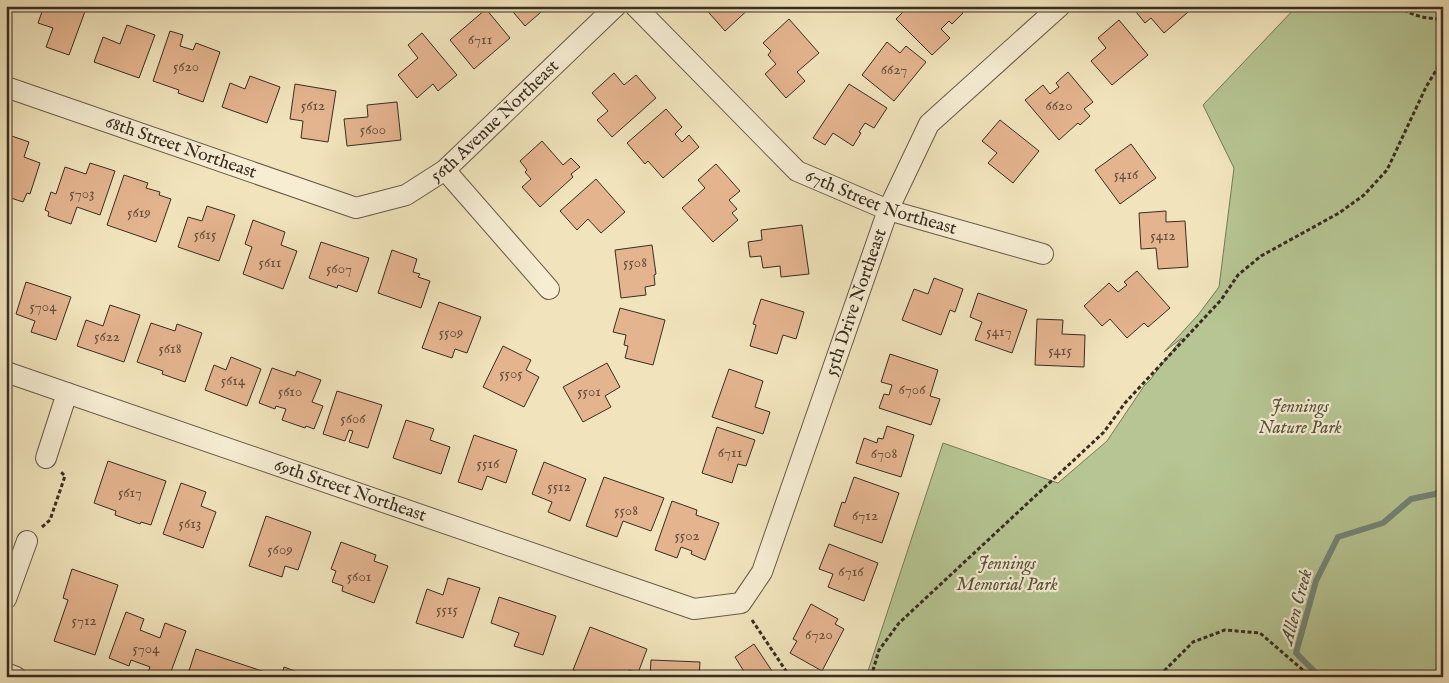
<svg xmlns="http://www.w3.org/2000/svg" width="1449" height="683" viewBox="0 0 1449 683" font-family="'IM FELL English',serif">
  <rect width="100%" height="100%" fill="#f1e4bc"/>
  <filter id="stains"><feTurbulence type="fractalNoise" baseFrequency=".004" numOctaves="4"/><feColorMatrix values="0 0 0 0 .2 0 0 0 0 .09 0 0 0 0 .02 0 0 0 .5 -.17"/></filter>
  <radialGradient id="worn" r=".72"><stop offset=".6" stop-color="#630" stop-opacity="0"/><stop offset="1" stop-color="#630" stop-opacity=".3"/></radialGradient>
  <!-- green -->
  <path fill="#b6c593" stroke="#77795a" d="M 1297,6 L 1443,6 L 1443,677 L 866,677 L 943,443 L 1058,483 L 1107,441 L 1144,386 L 1150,380 L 1182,338 L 1164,352 L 1198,315 L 1219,287 L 1234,168 L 1203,105 Z"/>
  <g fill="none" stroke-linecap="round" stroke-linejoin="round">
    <!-- stream -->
    <path stroke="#738576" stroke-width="6" d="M 1320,677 L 1296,653 L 1316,581 L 1338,537 L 1383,523 L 1411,499 L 1435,494 L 1443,490"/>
  </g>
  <!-- building -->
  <g fill="#e4b48f" stroke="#382d21">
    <path d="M 6,6 L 14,6 L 11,15 L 6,14 Z"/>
    <path d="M 44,6 L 87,6 L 69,55 L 46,47 L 53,28 L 38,23 Z"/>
    <path d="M 508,6 L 548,6 L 525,26 Z"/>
    <path d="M 703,6 L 752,6 L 725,31 Z"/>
    <path d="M 909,6 L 956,6 L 963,13 L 952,24 L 949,21 L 941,29 L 950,38 L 932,55 L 896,19 Z"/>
    <path d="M 1133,6 L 1195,6 L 1164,33 L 1151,18 L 1145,23 L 1132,7 Z"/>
    <path d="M 486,9 L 510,38 L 474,69 L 450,40 Z"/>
    <path d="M 789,19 L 819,53 L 797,72 L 805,81 L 786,98 L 765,74 L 776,64 L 768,55 L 771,51 L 763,43 Z"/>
    <path d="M 1119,20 L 1148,55 L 1112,85 L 1091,61 L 1106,48 L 1098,38 Z"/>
    <path d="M 127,25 L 155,35 L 139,78 L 94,62 L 103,37 L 120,44 Z"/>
    <path d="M 170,31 L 183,35 L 180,46 L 193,50 L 196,43 L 220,52 L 203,102 L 178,93 L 179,90 L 153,81 Z"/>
    <path d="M 422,33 L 457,75 L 438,91 L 433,84 L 417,98 L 398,75 L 418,58 L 408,45 Z"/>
    <path d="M 887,42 L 900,53 L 906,46 L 926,62 L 894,101 L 862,75 Z"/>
    <path d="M 1068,72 L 1093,102 L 1084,109 L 1090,116 L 1080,125 L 1078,123 L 1059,140 L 1025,100 L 1043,85 L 1050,94 L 1059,87 L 1056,83 Z"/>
    <path d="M 614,73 L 624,85 L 636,75 L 656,98 L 612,137 L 597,120 L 608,111 L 592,93 Z"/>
    <path d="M 250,76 L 280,87 L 267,123 L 222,107 L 230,83 L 245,89 Z"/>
    <path d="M 295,84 L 336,91 L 328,142 L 301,138 L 303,121 L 290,119 Z"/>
    <path d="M 849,84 L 887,108 L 874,128 L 865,123 L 859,132 L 861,133 L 853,146 L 833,133 L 825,145 L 813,138 Z"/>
    <path d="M 397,102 L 401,140 L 347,146 L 344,119 L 368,117 L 367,105 Z"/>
    <path d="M 666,109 L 682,127 L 675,134 L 682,142 L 689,135 L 699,147 L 663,178 L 648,161 L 645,164 L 627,143 Z"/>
    <path d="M 1000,120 L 1039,151 L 1013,183 L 988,163 L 997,153 L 982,141 Z"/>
    <path d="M 6,134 L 29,142 L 24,157 L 40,163 L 30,194 L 27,193 L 23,202 L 8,197 L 11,188 L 6,186 Z"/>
    <path d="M 542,141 L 563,165 L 571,158 L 580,167 L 571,174 L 573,177 L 540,207 L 522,187 L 531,179 L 525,172 L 527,170 L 520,161 Z"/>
    <path d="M 1131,144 L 1156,178 L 1120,204 L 1095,170 Z"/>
    <path d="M 90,163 L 115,171 L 100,215 L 77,207 L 71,224 L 48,216 L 49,212 L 45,210 L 51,192 L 56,194 L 65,167 L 86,174 Z"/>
    <path d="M 716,164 L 740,191 L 729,200 L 737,209 L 732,213 L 738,220 L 713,242 L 682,208 L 705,188 L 698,180 Z"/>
    <path d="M 124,175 L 148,183 L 146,188 L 160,192 L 159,195 L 171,199 L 156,242 L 107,225 Z"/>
    <path d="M 596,179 L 625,212 L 601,233 L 588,219 L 577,230 L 560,211 Z"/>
    <path d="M 207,206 L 235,215 L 219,261 L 178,247 L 188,217 L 202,221 Z"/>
    <path d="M 1166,211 L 1166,222 L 1185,221 L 1188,267 L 1158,269 L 1156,248 L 1141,249 L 1139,213 Z"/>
    <path d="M 253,220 L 285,232 L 281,245 L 297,251 L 283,289 L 243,274 L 252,247 L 245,244 Z"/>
    <path d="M 802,225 L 809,274 L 781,277 L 780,266 L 763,268 L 761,256 L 750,257 L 748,242 L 762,240 L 761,230 Z"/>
    <path d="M 321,242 L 369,258 L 357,292 L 338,285 L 337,288 L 309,278 Z"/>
    <path d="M 652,245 L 656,274 L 654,275 L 655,285 L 645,287 L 646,295 L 621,298 L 615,250 Z"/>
    <path d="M 392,250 L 417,259 L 413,272 L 420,274 L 418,277 L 430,281 L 421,308 L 378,293 Z"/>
    <path d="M 1137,271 L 1170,308 L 1148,327 L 1144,323 L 1127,338 L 1110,319 L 1102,326 L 1084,306 L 1109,283 L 1118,292 L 1127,285 L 1124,282 Z"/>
    <path d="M 934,278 L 963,289 L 955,312 L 950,310 L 941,335 L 902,320 L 914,289 L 928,294 Z"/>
    <path d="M 26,282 L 71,297 L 56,340 L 31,332 L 35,321 L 16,314 Z"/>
    <path d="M 978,293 L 1027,310 L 1012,353 L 975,340 L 982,322 L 970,317 Z"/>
    <path d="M 761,299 L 804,312 L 796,339 L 783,335 L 777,354 L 750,346 L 756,325 L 753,324 Z"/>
    <path d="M 439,302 L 481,317 L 467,353 L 455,349 L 452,358 L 422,348 Z"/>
    <path d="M 110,305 L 140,315 L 124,362 L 77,346 L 86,320 L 103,326 Z"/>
    <path d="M 620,308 L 665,320 L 653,365 L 625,358 L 628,346 L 624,345 L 626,335 L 613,332 Z"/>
    <path d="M 1037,319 L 1063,320 L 1062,334 L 1085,335 L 1084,367 L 1035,365 Z"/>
    <path d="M 151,323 L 175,331 L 177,324 L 202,333 L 185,382 L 162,374 L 163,371 L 137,362 Z"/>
    <path d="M 503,346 L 531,360 L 526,370 L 539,377 L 524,407 L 483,387 Z"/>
    <path d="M 890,354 L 938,370 L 930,396 L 940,399 L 931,425 L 879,408 L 884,394 L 889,395 L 892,385 L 881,382 Z"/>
    <path d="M 231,357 L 261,369 L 247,406 L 205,390 L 214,365 L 226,370 Z"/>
    <path d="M 607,363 L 620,387 L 605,396 L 611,407 L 583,422 L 563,387 Z"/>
    <path d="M 272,368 L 295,376 L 297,371 L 321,380 L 312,402 L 323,406 L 314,429 L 306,426 L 305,428 L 282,420 L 286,409 L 276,406 L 275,409 L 259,403 Z"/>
    <path d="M 729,369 L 763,381 L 755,407 L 770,412 L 763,434 L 712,417 Z"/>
    <path d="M 337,391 L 382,405 L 368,448 L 349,442 L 353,431 L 349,430 L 345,441 L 323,434 Z"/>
    <path d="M 406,420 L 434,429 L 430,440 L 450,447 L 441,474 L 393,458 Z"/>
    <path d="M 887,426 L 914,435 L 901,477 L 856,463 L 864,438 L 877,443 L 878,438 L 883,439 Z"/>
    <path d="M 717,427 L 755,440 L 746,466 L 738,464 L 732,483 L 702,473 Z"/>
    <path d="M 474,435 L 517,450 L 506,483 L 487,476 L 482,490 L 458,482 Z"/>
    <path d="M 108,461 L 166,481 L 151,525 L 141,522 L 140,524 L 115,515 L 116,511 L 94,503 Z"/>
    <path d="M 544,462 L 586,479 L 570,521 L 548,512 L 552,502 L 532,494 Z"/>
    <path d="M 604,477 L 664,498 L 651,531 L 623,521 L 617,537 L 586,526 Z"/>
    <path d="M 854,477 L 899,493 L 882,543 L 834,526 L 842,502 L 845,503 Z"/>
    <path d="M 181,483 L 206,492 L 201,506 L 216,512 L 203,548 L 163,534 Z"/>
    <path d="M 672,501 L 697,510 L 696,515 L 719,523 L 705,560 L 691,554 L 692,551 L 681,547 L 677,558 L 655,550 Z"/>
    <path d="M 266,516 L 311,532 L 298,570 L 285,566 L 282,577 L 249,566 Z"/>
    <path d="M 341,542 L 376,555 L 374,561 L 388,566 L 374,603 L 342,591 L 343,586 L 332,582 L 336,571 L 331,569 Z"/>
    <path d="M 829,544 L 878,563 L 864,601 L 828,587 L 833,574 L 819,569 Z"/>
    <path d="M 72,569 L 118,585 L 95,655 L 54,641 L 68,600 L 63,598 Z"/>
    <path d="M 448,578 L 480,588 L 463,638 L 416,623 L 427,589 L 443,595 Z"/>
    <path d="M 499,597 L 556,616 L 543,655 L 514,646 L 519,633 L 491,623 Z"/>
    <path d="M 811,604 L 838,619 L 835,624 L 844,629 L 822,671 L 790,653 L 797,641 L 793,639 Z"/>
    <path d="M 126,612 L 144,619 L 140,630 L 160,638 L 165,623 L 186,631 L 169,677 L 160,677 L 148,672 L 150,667 L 131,660 L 129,666 L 109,658 Z"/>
    <path d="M 590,627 L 647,649 L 638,673 L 629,670 L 626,677 L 590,677 L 573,670 Z"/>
    <path d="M 754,644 L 776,677 L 740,677 L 745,673 L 735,657 Z"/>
    <path d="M 196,649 L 268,673 L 267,677 L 187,677 Z"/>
    <path d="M 651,660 L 700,662 L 699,677 L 650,677 Z"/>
    <path d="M 284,667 L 311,677 L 281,677 Z"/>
  </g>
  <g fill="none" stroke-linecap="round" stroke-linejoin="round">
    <defs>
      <g id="street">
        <path id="s1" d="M 635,6 L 797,171 L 888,210 L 1043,254"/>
        <path id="s2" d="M 6,87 L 356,208 L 406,195 L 445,170 L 616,6"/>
        <path d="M 445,170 L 549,289"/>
        <path id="s3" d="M 6,372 L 694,609 L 741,603 L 762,572 L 888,210 L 929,124 L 1060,6"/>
        <path d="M 46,458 L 67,393"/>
        <path d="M 6,599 L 27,541"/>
        <path d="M 6,673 L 16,677"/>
      </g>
    </defs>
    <!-- street casing -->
    <use href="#street" stroke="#665b48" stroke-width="22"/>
    <!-- path -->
    <g stroke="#382d21" stroke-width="3" stroke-dasharray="4 2.5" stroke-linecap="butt">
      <path d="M 1399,6 C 1410,16 1428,19 1443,19"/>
      <path d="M 42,527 L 50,520 L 65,476 L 60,471"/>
      <path d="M 752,620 L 790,677"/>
      <path d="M 871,677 L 879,650 L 899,623 L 1104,432 L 1125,403 L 1221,300 L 1238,275 L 1261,256 L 1339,213 L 1364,195 L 1387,170 L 1426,87 L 1443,59"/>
      <path d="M 1162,677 L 1165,670 L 1193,642 L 1225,630 L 1260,633 L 1311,677"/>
    </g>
    <!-- street -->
    <use href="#street" stroke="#f6edd3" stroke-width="20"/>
  </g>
  <g text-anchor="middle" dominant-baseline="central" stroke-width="4.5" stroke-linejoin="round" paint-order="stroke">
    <!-- number labels -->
    <g font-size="15" fill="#634f3c">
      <text x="480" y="39">6711</text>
      <text x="186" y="66">5620</text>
      <text x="894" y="69">6627</text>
      <text x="313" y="105">5612</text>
      <text x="1059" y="105">6620</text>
      <text x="373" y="129">5600</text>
      <text x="1126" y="174">5416</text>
      <text x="82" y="193">5703</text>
      <text x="139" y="212">5619</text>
      <text x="205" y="234">5615</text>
      <text x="1163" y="235">5412</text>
      <text x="270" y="262">5611</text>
      <text x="635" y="262">5508</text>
      <text x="339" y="268">5607</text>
      <text x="43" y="306">5704</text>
      <text x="999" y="331">5417</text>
      <text x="451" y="332">5509</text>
      <text x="107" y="336">5622</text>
      <text x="170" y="348">5618</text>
      <text x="1060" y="350">5415</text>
      <text x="511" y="373">5505</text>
      <text x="233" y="380">5614</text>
      <text x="912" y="389">6706</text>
      <text x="290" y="391">5610</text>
      <text x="589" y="391">5501</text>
      <text x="353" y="418">5606</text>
      <text x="730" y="452">6711</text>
      <text x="884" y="453">6708</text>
      <text x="488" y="463">5516</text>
      <text x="559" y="486">5512</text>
      <text x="130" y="492">5617</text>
      <text x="626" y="510">5508</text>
      <text x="865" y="515">6712</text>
      <text x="190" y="523">5613</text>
      <text x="687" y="535">5502</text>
      <text x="280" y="549">5609</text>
      <text x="851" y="571">6716</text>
      <text x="359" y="576">5601</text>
      <text x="447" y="609">5515</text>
      <text x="84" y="620">5712</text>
      <text x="819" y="634">6720</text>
      <text x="146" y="648">5704</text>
    </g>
    <!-- street labels -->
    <g font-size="18" fill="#382d21" stroke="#f6edd3">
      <text stroke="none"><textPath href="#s2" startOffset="538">56th Avenue Northeast</textPath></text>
      <text stroke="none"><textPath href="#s2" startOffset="185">68th Street Northeast</textPath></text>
      <text stroke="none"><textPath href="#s1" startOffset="321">67th Street Northeast</textPath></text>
      <text stroke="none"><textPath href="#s3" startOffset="1098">55th Drive Northeast</textPath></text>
      <text stroke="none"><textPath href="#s3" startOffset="364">69th Street Northeast</textPath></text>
    </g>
    <!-- park labels -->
    <g font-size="18" font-style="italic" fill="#58533e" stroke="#f6edd3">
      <text x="1300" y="407">Jennings<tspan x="1300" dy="21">Nature Park</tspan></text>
      <text x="1007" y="564">Jennings<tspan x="1007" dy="21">Memorial Park</tspan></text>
    </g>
    <!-- water labels -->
    <g font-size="19" font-style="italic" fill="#515244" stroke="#f6edd3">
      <text transform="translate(1297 607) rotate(-75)">Allen Creek</text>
    </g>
  </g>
  <!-- margin -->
  <rect width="1449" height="683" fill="none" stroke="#f1e4bc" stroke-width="25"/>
  <rect x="8" y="8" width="1434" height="668" fill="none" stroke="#382d21" stroke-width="2.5"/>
  <rect x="12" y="12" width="1424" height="658" fill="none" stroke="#382d21"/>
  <rect width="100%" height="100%" filter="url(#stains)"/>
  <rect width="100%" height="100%" fill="url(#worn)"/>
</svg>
